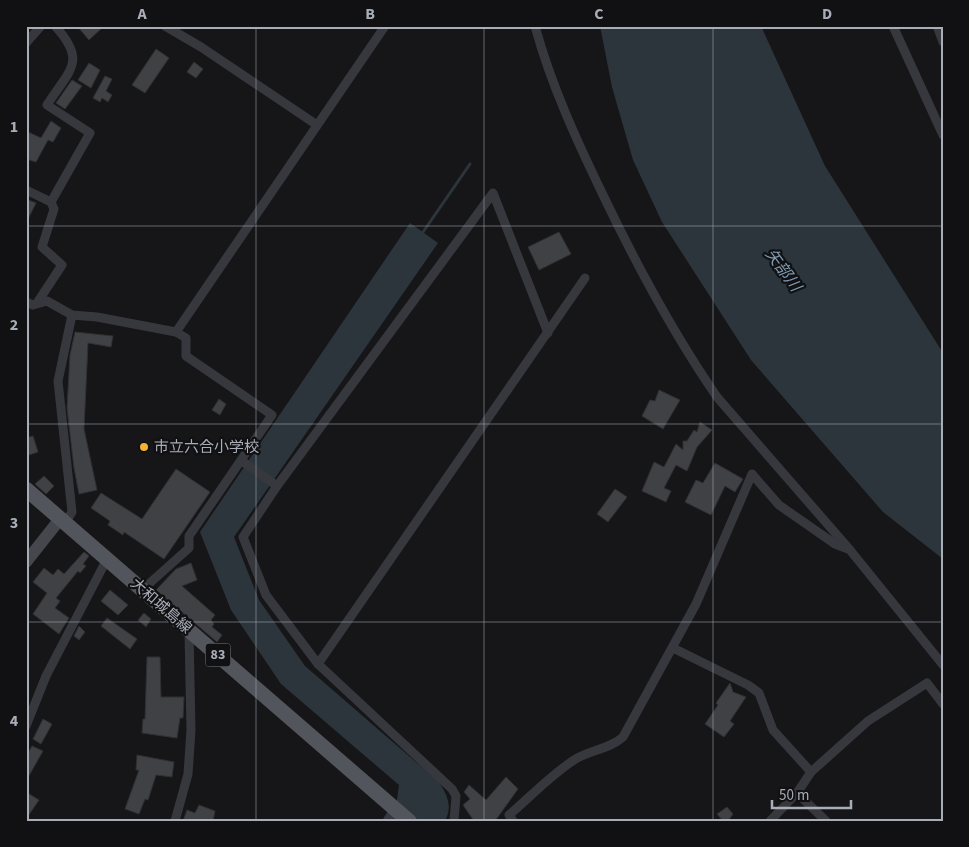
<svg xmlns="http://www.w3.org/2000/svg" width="969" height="847" viewBox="0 0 969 847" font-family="'Source Sans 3','Noto Sans JP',sans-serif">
  <rect width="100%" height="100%" fill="#161618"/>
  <!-- water -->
  <g fill="#2c353c">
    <path d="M 600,26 L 761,26 L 825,166 L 943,353 L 943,559 L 883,512 L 751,360 L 662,222 L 633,160 L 612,87 Z"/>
    <path d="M 410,223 L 438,243 L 234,537 L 259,600 L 305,666 L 439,782 C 447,795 453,806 445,821 L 394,821 L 399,785 L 281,684 L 231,610 L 200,532 Z"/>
  </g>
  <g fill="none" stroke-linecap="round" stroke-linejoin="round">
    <!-- stream -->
    <path stroke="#2c353c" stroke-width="3" d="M 421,235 L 470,164"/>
  </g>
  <!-- building -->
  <g fill="#404145" stroke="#303034">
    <path d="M 77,26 L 104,26 L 89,40 Z"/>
    <path d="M 156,49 L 169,58 L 145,93 L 132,85 Z"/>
    <path d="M 194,62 L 203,69 L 196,78 L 187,72 Z"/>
    <path d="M 89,63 L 100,70 L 91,88 L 78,80 Z"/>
    <path d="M 105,76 L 112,79 L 106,91 L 112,95 L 108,102 L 102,98 L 100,102 L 93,98 Z"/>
    <path d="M 72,80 L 82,86 L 65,109 L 56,103 Z"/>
    <path d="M 51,121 L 61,128 L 53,142 L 48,140 L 36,162 L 26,159 L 26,131 L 41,138 Z"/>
    <path d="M 26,199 L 36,203 L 26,223 Z"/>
    <path d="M 559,232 L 571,254 L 539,270 L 528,247 Z"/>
    <path d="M 75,332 L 113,336 L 111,347 L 88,343 L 84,429 L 97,490 L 79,494 L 74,468 L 67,408 L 70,355 Z"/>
    <path d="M 659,390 L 680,400 L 663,429 L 642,416 L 650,400 L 655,401 Z"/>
    <path d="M 219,399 L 226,404 L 220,415 L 212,410 Z"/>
    <path d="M 700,422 L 712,430 L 697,447 L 687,471 L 676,465 L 664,488 L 671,491 L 666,502 L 642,491 L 654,462 L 664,467 L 676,444 L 683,450 L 683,441 L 687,441 L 694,430 L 697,432 Z"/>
    <path d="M 33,436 L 38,452 L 26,456 L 26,438 Z"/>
    <path d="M 715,463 L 743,479 L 735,492 L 725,486 L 711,515 L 685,502 L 696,480 L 703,483 Z"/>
    <path d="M 176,469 L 210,492 L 164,559 L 124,532 L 123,535 L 108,525 L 110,521 L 91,508 L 101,493 L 142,519 Z"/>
    <path d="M 44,476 L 54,486 L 46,494 L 35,484 Z"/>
    <path d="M 615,489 L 627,497 L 608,522 L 597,514 Z"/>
    <path d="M 84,552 L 89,556 L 83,564 L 86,566 L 80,573 L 78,571 L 56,598 L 60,601 L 55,608 L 69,618 L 59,634 L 33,614 L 47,593 L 33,582 L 44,568 L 53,575 L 58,569 L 64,574 Z"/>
    <path d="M 191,563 L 197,580 L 182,586 L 215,615 L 211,620 L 214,624 L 212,627 L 222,635 L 217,642 L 156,590 L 176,569 Z"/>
    <path d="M 110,590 L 128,605 L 118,615 L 101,601 Z"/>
    <path d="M 144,613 L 151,619 L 146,627 L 138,620 Z"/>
    <path d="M 107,618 L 137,639 L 130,649 L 101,626 Z"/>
    <path d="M 79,626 L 85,632 L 79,640 L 74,636 Z"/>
    <path d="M 147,657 L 160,657 L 161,697 L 184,697 L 183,718 L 180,718 L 177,738 L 142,733 L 143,719 L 145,719 Z"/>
    <path d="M 730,683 L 733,692 L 746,697 L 730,721 L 734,724 L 724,737 L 705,724 L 718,705 L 716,703 Z"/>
    <path d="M 43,719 L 52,724 L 41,744 L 33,739 Z"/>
    <path d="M 32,746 L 43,751 L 26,781 L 26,756 Z"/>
    <path d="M 137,755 L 174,762 L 172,777 L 156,775 L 148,800 L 145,799 L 139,814 L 125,809 L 139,770 L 136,770 Z"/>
    <path d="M 506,777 L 518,789 L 495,821 L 474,821 L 463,805 L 470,799 L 464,792 L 469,785 L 486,800 Z"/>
    <path d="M 26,792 L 39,800 L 26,819 Z"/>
    <path d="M 199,805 L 215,811 L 213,821 L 183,821 L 187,810 L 195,813 Z"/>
    <path d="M 727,807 L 733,814 L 728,821 L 723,821 L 717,814 Z"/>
  </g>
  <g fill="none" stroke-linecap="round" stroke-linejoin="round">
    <!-- street -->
    <g stroke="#37383d" stroke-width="9">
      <path d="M 165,26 L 201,47 L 317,125"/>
      <path d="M 535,26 C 551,85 577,141 603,195 C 637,266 673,333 717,397 L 850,550 L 943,665"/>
      <path d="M 893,26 L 943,135"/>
      <path d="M 937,26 L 943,42"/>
      <path d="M 26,43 L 41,26"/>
      <path d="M 26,190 L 51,202"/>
      <path d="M 26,302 L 33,305 L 47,301 L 72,315 L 97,317 L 176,332 L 186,338 L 186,356 L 272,415 L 189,536 L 189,548 L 142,590"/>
      <path d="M 37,303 L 62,265 L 42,247 L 54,209 L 51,202 L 90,133 L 47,105 C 69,70 88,62 55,26"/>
      <path d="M 176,332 L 385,26"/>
      <path d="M 242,461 L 277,486"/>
      <path d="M 65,523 L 72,512 L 58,381 L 72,315"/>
      <path d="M 673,648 L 748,685 L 759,693 L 773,730 L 811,772"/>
      <path d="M 318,664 L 585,278"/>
      <path d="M 26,726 L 46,676 L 107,559"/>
      <path d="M 797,793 L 826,821"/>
      <path d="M 175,821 L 188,774 L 191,730 L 189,631"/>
      <path d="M 387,821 L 395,808"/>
      <path d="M 454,821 L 456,796 L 452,789 L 318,664 L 266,595 L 243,537 L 277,486 L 493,193 L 548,333"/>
      <path d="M 513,821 L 509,815 C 530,797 551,775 574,760 C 589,750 610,749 623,737 L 696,604 L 752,474 L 779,505 L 835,544 L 848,549"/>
      <path d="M 770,821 L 797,793 L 811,772 L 868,721 L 927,683 L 943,704"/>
    </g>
    <!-- secondary -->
    <path stroke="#45474d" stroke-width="12" d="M 26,562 L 60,519"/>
    <!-- primary -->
    <path stroke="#53555c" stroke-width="15" d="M 26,489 L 409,821"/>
  </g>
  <!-- grid -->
  <path fill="none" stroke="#a8adb8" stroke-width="1" stroke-opacity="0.55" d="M 256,26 L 256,821M 484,26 L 484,821M 713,26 L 713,821M 26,226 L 943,226M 26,424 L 943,424M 26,622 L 943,622"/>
  <!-- markers -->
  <circle fill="#f2b134" stroke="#111113" stroke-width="2" cx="144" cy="447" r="5"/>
  <g text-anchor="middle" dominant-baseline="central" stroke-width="4.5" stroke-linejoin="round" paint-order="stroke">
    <!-- shield labels -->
    <rect fill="#111113" stroke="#7b7e86" stroke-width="1" x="205.5" y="643.5" width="25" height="23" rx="4"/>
    <g font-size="14" font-weight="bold" fill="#a8adb8">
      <text x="218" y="655">83</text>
    </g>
    <!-- poi labels -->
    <g font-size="15" fill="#a8adb8" stroke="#111113" text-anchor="start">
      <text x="154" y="447">市立六合小学校</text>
    </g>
    <!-- street labels -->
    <g font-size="15" fill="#a8adb8" stroke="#111113">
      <text transform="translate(161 606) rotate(41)">大和城島線</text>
    </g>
    <!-- water labels -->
    <g font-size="16" font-style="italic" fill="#7f9bb3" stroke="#111113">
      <text transform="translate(783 270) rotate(54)">矢部川</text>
    </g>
  </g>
  <!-- border -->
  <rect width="969" height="847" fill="none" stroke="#111113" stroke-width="55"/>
  <!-- scale -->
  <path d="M772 800v8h79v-8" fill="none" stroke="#a8adb8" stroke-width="2.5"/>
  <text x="779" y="800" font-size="15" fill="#a8adb8" stroke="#111113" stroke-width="4" paint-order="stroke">50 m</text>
  <rect x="28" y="28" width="914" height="792" fill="none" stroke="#a8adb8" stroke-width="2"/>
  <g font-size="16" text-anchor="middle" font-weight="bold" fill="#a8adb8">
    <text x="142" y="19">A</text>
    <text x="370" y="19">B</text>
    <text x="599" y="19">C</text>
    <text x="827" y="19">D</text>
    <text x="14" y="132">1</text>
    <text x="14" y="330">2</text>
    <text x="14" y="528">3</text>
    <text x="14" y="726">4</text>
  </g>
</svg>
